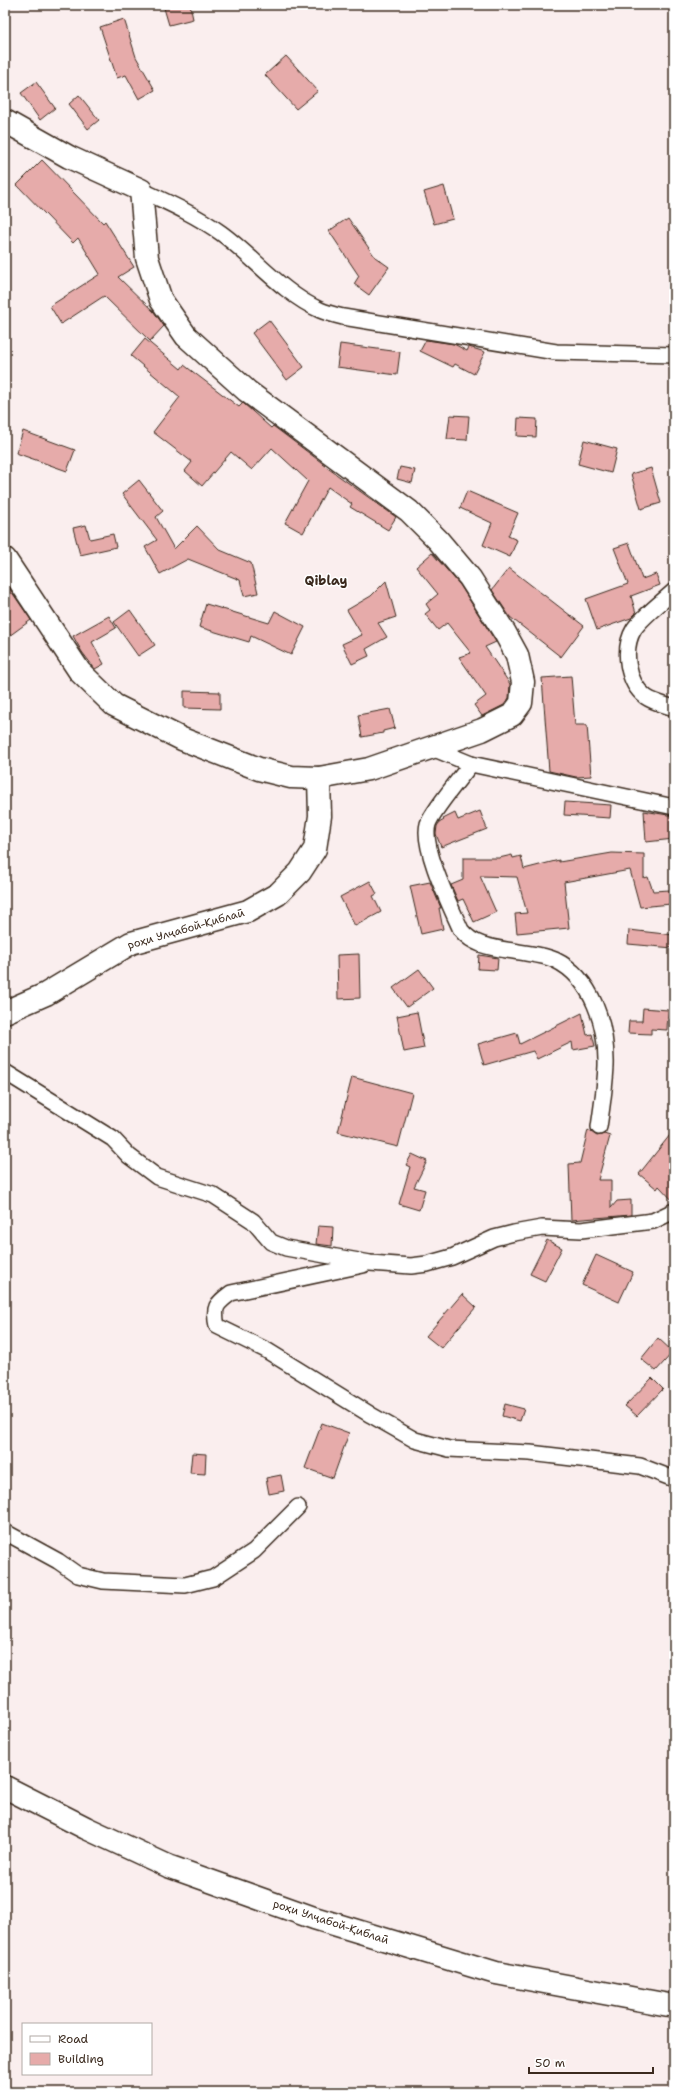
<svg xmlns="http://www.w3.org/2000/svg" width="679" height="2097" viewBox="0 0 679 2097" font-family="'Shantell Sans',sans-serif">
  <rect width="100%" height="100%" fill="#faeeee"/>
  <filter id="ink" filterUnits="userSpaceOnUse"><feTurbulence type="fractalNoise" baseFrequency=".025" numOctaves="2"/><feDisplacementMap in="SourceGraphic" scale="8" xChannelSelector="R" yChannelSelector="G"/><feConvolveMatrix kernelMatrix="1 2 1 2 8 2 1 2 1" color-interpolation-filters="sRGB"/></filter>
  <g filter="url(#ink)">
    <!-- building -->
    <g fill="#e6abaa" stroke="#3b2a1e">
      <path d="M 174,5 L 190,5 L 193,19 L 169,25 L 164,8 Z"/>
      <path d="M 124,19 L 136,57 L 155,90 L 139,99 L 126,75 L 117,78 L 100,27 Z"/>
      <path d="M 286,56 L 318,91 L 296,109 L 265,75 Z"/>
      <path d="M 36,82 L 55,108 L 40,120 L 21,93 Z"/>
      <path d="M 79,95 L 99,120 L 88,129 L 69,104 Z"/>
      <path d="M 42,160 L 103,223 L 105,221 L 134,267 L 118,277 L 154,312 L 164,326 L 150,341 L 104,296 L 61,324 L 50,306 L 100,274 L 78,238 L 73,243 L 17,185 Z"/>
      <path d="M 444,186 L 453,219 L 434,224 L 424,192 Z"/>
      <path d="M 348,218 L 375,257 L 389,267 L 369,295 L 354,284 L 359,276 L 329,231 Z"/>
      <path d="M 269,320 L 304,367 L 287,380 L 252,333 Z"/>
      <path d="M 145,339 L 181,369 L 184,365 L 239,407 L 243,403 L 271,428 L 273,426 L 325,465 L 322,464 L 396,517 L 388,530 L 350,507 L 352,504 L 328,487 L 303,533 L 285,523 L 308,481 L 272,448 L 252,470 L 231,452 L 202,486 L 185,471 L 192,462 L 153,432 L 180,397 L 131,356 Z"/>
      <path d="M 426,340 L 454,344 L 467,351 L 469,347 L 485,352 L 474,374 L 455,364 L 453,367 L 420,351 Z"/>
      <path d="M 340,344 L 400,352 L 397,375 L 337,367 Z"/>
      <path d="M 450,415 L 469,416 L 467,440 L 447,439 Z"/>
      <path d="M 518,418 L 537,419 L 536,437 L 517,436 Z"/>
      <path d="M 23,431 L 75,450 L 67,471 L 16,453 Z"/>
      <path d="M 584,440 L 617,449 L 611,473 L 578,464 Z"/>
      <path d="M 400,467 L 415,470 L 412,483 L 397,479 Z"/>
      <path d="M 651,468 L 661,503 L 641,509 L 631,474 Z"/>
      <path d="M 139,480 L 163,511 L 156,517 L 174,549 L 197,526 L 220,550 L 251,563 L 258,593 L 244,596 L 240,580 L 188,559 L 160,574 L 145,547 L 157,540 L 122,494 Z"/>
      <path d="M 467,491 L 518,513 L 508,536 L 517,540 L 510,557 L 483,545 L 492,523 L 460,508 Z"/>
      <path d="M 86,525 L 90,539 L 113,534 L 116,547 L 80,555 L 73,528 Z"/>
      <path d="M 629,543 L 642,579 L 656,574 L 660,585 L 631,596 L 636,613 L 631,618 L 597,630 L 586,599 L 628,584 L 614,548 Z"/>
      <path d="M 432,553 L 460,585 L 494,639 L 496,642 L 485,647 L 510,684 L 509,698 L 504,705 L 482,716 L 474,705 L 486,696 L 459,657 L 471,653 L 447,623 L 438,630 L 425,614 L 430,610 L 426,604 L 438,594 L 416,567 Z"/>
      <path d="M 509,568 L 584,626 L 561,657 L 510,617 L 492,590 Z"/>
      <path d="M 386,581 L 396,617 L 378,623 L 387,637 L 366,649 L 369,656 L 352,664 L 342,644 L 362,635 L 347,610 L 371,596 Z"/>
      <path d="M 5,582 L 31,620 L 5,639 Z"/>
      <path d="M 206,604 L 269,623 L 275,611 L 305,627 L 291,655 L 251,636 L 249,642 L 199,627 Z"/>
      <path d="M 130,610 L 155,645 L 138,656 L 114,622 Z"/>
      <path d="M 109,616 L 116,628 L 92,642 L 104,664 L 95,669 L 82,652 L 73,636 Z"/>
      <path d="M 571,676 L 575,725 L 587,725 L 591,776 L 576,777 L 549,771 L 542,678 Z"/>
      <path d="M 184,691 L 220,692 L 220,709 L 184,708 Z"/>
      <path d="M 390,709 L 395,728 L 383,731 L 383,733 L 362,737 L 358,715 Z"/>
      <path d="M 565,802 L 611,805 L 610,818 L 564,815 Z"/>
      <path d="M 480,811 L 487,829 L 441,847 L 436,834 L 437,826 L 439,823 L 444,820 L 443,819 L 455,813 L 458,820 Z"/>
      <path d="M 644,811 L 674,816 L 674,839 L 646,842 Z"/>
      <path d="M 612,853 L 644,854 L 644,878 L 648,877 L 653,891 L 670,890 L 671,904 L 640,907 L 630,870 L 564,882 L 569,928 L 517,933 L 515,914 L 527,913 L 517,877 L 480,876 L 496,912 L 474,922 L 463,899 L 458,901 L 451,885 L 463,880 L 463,858 L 499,858 L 512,855 L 513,858 L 521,856 L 524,869 L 559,860 L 559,862 Z"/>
      <path d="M 370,881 L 377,894 L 373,896 L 381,912 L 355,926 L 340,897 Z"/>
      <path d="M 430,882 L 441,908 L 439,908 L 443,929 L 421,934 L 410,886 Z"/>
      <path d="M 629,930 L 674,935 L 673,948 L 628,944 Z"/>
      <path d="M 359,954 L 360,998 L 338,999 L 337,955 Z"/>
      <path d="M 479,955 L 498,958 L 497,970 L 478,969 Z"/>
      <path d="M 419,969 L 433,988 L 407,1007 L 393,988 Z"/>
      <path d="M 643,1008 L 668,1010 L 667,1030 L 651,1029 L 651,1034 L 628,1033 L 629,1021 L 642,1021 Z"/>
      <path d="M 417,1012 L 424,1048 L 404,1052 L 397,1016 Z"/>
      <path d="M 582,1013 L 587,1035 L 592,1034 L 595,1046 L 573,1050 L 572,1042 L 537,1059 L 533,1051 L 484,1065 L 478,1044 L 517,1033 L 520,1044 Z"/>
      <path d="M 352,1077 L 412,1093 L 398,1147 L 338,1132 Z"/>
      <path d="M 588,1130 L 597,1136 L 604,1134 L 610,1136 L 598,1180 L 611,1180 L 611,1208 L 617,1201 L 631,1200 L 631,1215 L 571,1220 L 569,1164 L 580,1163 Z"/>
      <path d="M 674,1130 L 674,1202 L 659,1186 L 657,1189 L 639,1174 Z"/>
      <path d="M 412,1154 L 427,1161 L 414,1187 L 425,1190 L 419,1210 L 399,1204 L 410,1167 L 406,1165 Z"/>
      <path d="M 318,1226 L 333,1227 L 332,1246 L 316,1244 Z"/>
      <path d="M 547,1240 L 562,1248 L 545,1281 L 530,1274 Z"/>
      <path d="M 596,1255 L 633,1272 L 619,1302 L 582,1285 Z"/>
      <path d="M 462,1294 L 476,1307 L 441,1348 L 426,1336 Z"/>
      <path d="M 658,1338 L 673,1352 L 656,1371 L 641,1359 Z"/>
      <path d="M 652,1378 L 663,1389 L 637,1416 L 625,1406 Z"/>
      <path d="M 505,1404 L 524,1409 L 520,1421 L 502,1416 Z"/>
      <path d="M 322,1423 L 349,1433 L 333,1478 L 305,1468 Z"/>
      <path d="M 192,1453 L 206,1454 L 205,1474 L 190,1473 Z"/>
      <path d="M 281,1475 L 284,1491 L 269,1494 L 266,1478 Z"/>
    </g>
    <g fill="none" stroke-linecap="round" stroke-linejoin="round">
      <defs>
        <g id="street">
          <path d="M 141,190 C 169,203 196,215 221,233 C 254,257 282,293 320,310 C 327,313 335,315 343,317 L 556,352 L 674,355"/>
          <path d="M 674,591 C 662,602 643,616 634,629 C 622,649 627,683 646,697 C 653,702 665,705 674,708"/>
          <path d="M 432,748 L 471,764 L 674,807"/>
          <path d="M 471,764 C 461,777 433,810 428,824 C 421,847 451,907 461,930 C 475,948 498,948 519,952 C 530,954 544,955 555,960 C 593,978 607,1027 606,1066 C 605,1087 602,1107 599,1127"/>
          <path d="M 5,1072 L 113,1139 L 129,1156 L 157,1177 L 213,1195 L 253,1221 L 271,1242 L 286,1248 L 370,1263 L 411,1266 L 427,1264 L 452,1257 L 494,1238 L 514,1233 L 542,1228 L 581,1230 L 653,1221 L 674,1211"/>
          <path d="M 363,1265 L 231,1293 C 216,1304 213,1307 217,1326 L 266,1350 L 371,1415 L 415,1440 L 449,1449 L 530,1453 L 640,1466 L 674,1479"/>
          <path d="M 5,1532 L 58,1561 L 78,1575 L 103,1581 L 185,1585 L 213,1578 L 254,1551 L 298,1507"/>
        </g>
        <g id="secondary">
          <path d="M 5,121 L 69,157 L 141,190 L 147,258 L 161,300 L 186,336 L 247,391 L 409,511 L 438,540 L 470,578 L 505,633 L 517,655 L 523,682 L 521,703 L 512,715 L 482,730 L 369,769 L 319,778 L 291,777 L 259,769 L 182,739 L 114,705 L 80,672 L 5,559"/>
          <path d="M 5,1012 L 46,994 L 131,943 L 248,911 L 278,894 L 300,872 L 315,849 L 320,816 L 319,778"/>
          <path d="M 5,1787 L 86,1828 L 168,1866 L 314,1918 L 496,1973 L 674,2006"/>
        </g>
      </defs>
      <!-- street casing -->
      <use href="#street" stroke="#3b2a1e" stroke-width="18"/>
      <!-- secondary casing -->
      <use href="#secondary" stroke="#3b2a1e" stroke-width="25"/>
      <!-- street -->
      <use href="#street" stroke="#fff" stroke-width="15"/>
      <!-- secondary -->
      <use href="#secondary" stroke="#fff" stroke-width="22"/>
    </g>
  </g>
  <g text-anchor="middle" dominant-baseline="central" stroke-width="3" stroke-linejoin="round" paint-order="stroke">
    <!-- street labels -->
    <g font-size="11" fill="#3b2a1e" stroke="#fff">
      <text transform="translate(186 929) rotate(-16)">роҳи Улҷабой-Қиблаӣ</text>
      <text transform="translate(331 1922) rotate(18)">роҳи Улҷабой-Қиблаӣ</text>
    </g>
    <!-- quarter labels -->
    <g font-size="13" font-weight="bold" fill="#3b2a1e" stroke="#fff">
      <text x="326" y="580">Qiblay</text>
    </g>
  </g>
  <!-- margin -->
  <rect width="679" height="2097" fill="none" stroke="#fff" stroke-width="20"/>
  <rect x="10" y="10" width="659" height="2077" fill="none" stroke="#3b2a1e" stroke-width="1.5" filter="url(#ink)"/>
  <!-- legend -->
  <rect x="22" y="2023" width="130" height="52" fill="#ffffff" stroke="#b1aaa5"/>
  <rect x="30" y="2036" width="20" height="6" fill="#ffffff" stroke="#b1aaa5"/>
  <text x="58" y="2043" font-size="12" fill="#3b2a1e">Road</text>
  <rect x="30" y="2053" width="20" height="12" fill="#e6abaa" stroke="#b1aaa5"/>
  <text x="58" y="2063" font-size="12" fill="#3b2a1e">Building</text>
  <!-- scale -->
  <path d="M529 2067v6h124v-6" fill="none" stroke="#3b2a1e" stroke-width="2"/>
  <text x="535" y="2067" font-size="12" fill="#3b2a1e" stroke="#ffffff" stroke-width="3" paint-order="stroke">50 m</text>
</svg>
